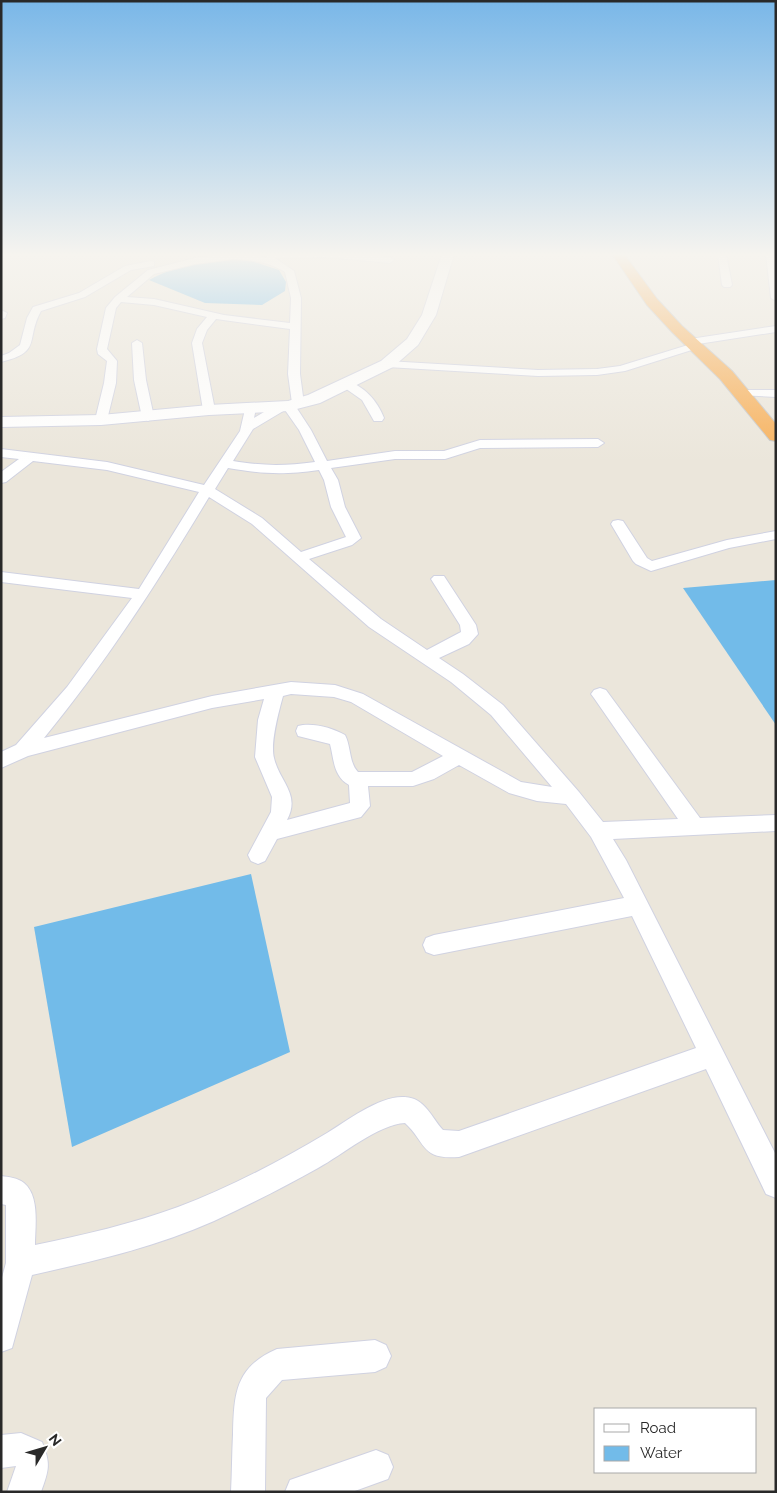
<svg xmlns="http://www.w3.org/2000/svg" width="777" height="1493" viewBox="0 0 777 1493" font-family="Raleway,sans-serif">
  <rect width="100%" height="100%" fill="#ebe6db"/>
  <!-- water -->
  <g fill="#72bbe9">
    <path d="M 243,258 L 279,270 L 286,282 L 285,291 L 262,305 L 205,303 L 149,280 C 177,264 211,262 243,258 Z"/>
    <path d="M 776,580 L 776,725 L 683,588 Z"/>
    <path d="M 251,874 L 290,1052 L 72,1147 L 34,927 Z"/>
  </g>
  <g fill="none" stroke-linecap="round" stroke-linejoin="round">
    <defs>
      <g id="street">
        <path d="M 229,254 L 252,254 L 266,258 L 268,254 L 352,254 L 390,257 L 394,260 L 390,263 L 325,257 L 275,258 L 294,271 L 301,298 L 300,374 L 304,404 L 302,407 L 296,407 L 311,430 L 327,461 L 395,451 L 444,451 L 480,440 L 598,439 L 604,443 L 598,447 L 480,448 L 445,459 L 395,459 L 331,468 L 338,480 L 345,507 L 361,538 L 352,545 L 309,559 L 381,619 L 427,650 L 461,632 L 460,625 L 431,579 L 434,576 L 444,576 L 476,625 L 478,634 L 469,644 L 439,658 L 463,674 L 503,705 L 579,792 L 603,822 L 678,819 L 594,698 L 591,694 L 594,690 L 600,688 L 606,690 L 700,818 L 776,815 L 776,831 L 613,839 L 626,860 L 776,1155 L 776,1198 L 766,1194 L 706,1069 L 459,1157 C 420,1160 427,1143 405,1123 C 379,1124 342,1155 318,1168 C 284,1187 249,1205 214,1221 C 156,1247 94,1261 32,1275 L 12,1348 L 1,1352 L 1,1281 L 6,1263 L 6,1205 L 1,1204 L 1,1176 C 9,1177 18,1178 24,1183 C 40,1196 35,1227 35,1245 C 83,1235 132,1224 178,1207 C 229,1188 280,1161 327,1133 C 347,1121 380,1095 405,1097 C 425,1098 431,1117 443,1130 L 459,1131 L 696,1048 L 632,916 L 434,955 L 426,952 L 423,945 L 426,938 L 434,935 L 624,898 L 591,837 L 566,804 L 537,801 L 509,793 L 459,765 L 434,779 L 413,786 L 368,786 L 370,806 L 361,817 L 277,839 L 265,861 L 258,864 L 251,861 L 248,855 L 271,812 L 272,797 L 255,757 L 258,720 L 264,699 L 212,708 L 28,756 L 1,768 L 1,752 L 16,745 L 67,687 L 132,598 L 1,582 L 1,572 L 139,589 L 199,492 L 107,470 L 33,461 L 6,482 L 1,483 L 1,472 L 19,459 L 1,457 L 1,449 L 107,462 L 204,485 L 240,431 L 246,405 L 254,405 L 256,408 L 254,418 L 279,403 L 292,403 L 288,374 L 290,329 L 216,319 L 207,330 L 202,343 L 215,410 L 209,414 L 203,410 L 192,343 L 197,329 L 207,317 L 154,305 L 121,302 L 116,308 L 107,349 L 117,361 L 116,383 L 107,420 L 101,424 L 95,420 L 104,383 L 107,361 L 98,354 L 97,349 L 106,308 L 115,297 L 148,270 L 195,258 ZM 233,259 C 252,260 269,262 285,272 L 291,298 L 290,323 L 224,315 L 154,299 L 127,297 L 154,274 L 195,264 ZM 285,410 L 299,430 L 315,462 C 285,466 263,466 233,461 L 253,429 ZM 228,468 C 264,474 283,475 319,470 L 324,480 L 331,507 L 346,537 L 301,552 L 262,518 L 215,489 ZM 209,497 L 252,524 L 369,627 L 451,682 L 491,715 L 552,787 L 521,782 L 363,694 L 335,685 L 291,682 L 212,696 L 44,738 C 108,660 157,583 209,497 ZM 291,694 L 334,697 L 351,702 L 443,756 L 412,772 L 358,772 C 349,763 351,746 345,735 C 333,728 312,722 298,726 L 296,731 L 298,736 L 330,744 C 334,759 333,776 349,785 L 350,803 L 287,820 C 301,794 279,781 274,758 C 270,743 279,711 283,696 Z"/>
        <path d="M 718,254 L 726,254 L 732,285 L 730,287 L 724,287 L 722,285 Z"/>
        <path d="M 766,254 L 774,254 L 776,301 L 771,298 Z"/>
        <path d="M 151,261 L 154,262 L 154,266 L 131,270 L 85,297 L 41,311 C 25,340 43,352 1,362 L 1,356 L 9,353 L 20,345 L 27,318 L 33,307 L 79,293 L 125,266 Z"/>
        <path d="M 1,310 L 7,313 L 5,318 L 1,319 Z"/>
        <path d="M 776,326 L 776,332 L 698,344 L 698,348 L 625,371 L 597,375 L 538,376 L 387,367 L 381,364 L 387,361 L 538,370 L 597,369 L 620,366 L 688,345 L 685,342 L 690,339 Z"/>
        <path d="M 137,340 L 142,343 L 146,380 L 154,417 L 148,421 L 142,417 L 134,380 L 132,343 Z"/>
        <path d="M 346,381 C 364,385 378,402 384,418 L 382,421 L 374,421 L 362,400 L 342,386 L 340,384 L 342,382 Z"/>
        <path d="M 742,390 L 776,390 L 776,397 L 738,395 L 736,393 L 738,391 Z"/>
        <path d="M 618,520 L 623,521 L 647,558 L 652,561 L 727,540 L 776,531 L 776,539 L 729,548 L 651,571 L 636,564 L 633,561 L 611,524 L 613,521 Z"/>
        <path d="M 375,1340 L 386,1345 L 391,1356 L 386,1367 L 375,1372 L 282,1380 L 266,1398 L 265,1492 L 231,1492 C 232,1473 232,1453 233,1434 C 234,1394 235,1367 277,1349 Z"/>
        <path d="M 21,1433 L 42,1442 C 51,1464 49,1470 41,1492 L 7,1492 L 16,1466 L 1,1468 L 1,1435 Z"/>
        <path d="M 376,1450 L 388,1455 L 393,1467 L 388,1479 L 352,1492 L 285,1492 L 290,1480 Z"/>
      </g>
      <path id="secondary" d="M 442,254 L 454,254 L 436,315 L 418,345 L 393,367 L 320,403 L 289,411 L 209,415 L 101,425 L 1,427 L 1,417 L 101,415 L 209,405 L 288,401 L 308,395 L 381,361 L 407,339 L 422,315 Z"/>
      <path id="highway" d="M 612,254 L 624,254 L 657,299 L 682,326 L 732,371 L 776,424 L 776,441 L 770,440 L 720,379 L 672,332 L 647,305 Z"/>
    </defs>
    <!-- street casing -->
    <use href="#street" stroke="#d0d2e1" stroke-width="2"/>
    <!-- secondary casing -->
    <use href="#secondary" stroke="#d0d2e1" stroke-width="2"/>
    <!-- highway casing -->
    <use href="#highway" stroke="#c7c7c7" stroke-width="2"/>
    <!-- street -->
    <use href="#street" fill="#fff" fill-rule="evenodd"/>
    <!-- secondary -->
    <use href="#secondary" fill="#fff" fill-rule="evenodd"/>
    <!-- highway -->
    <use href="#highway" fill="#f7b05a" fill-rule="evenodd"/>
  </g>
  <!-- sky -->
  <linearGradient id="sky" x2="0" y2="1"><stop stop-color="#79b7e8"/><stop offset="0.55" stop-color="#f6f4ef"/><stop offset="1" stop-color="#f6f4ef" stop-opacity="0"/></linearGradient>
  <rect width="777" height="463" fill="url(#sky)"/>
  <!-- border -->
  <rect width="777" height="1493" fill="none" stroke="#292929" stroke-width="5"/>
  <!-- legend -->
  <rect x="594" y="1408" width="162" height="65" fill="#ffffff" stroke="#a9a9a9"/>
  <rect x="604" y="1424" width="25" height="8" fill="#ffffff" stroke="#a9a9a9"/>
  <text x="640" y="1433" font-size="15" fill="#292929">Road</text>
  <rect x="604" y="1446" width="25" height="15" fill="#72bbe9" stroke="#a9a9a9"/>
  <text x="640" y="1458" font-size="15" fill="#292929">Water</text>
  <!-- north arrow -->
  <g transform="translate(45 1448) rotate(52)" stroke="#ffffff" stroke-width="4" paint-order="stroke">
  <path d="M0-4L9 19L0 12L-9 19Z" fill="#292929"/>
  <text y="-8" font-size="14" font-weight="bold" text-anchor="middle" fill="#292929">N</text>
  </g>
</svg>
